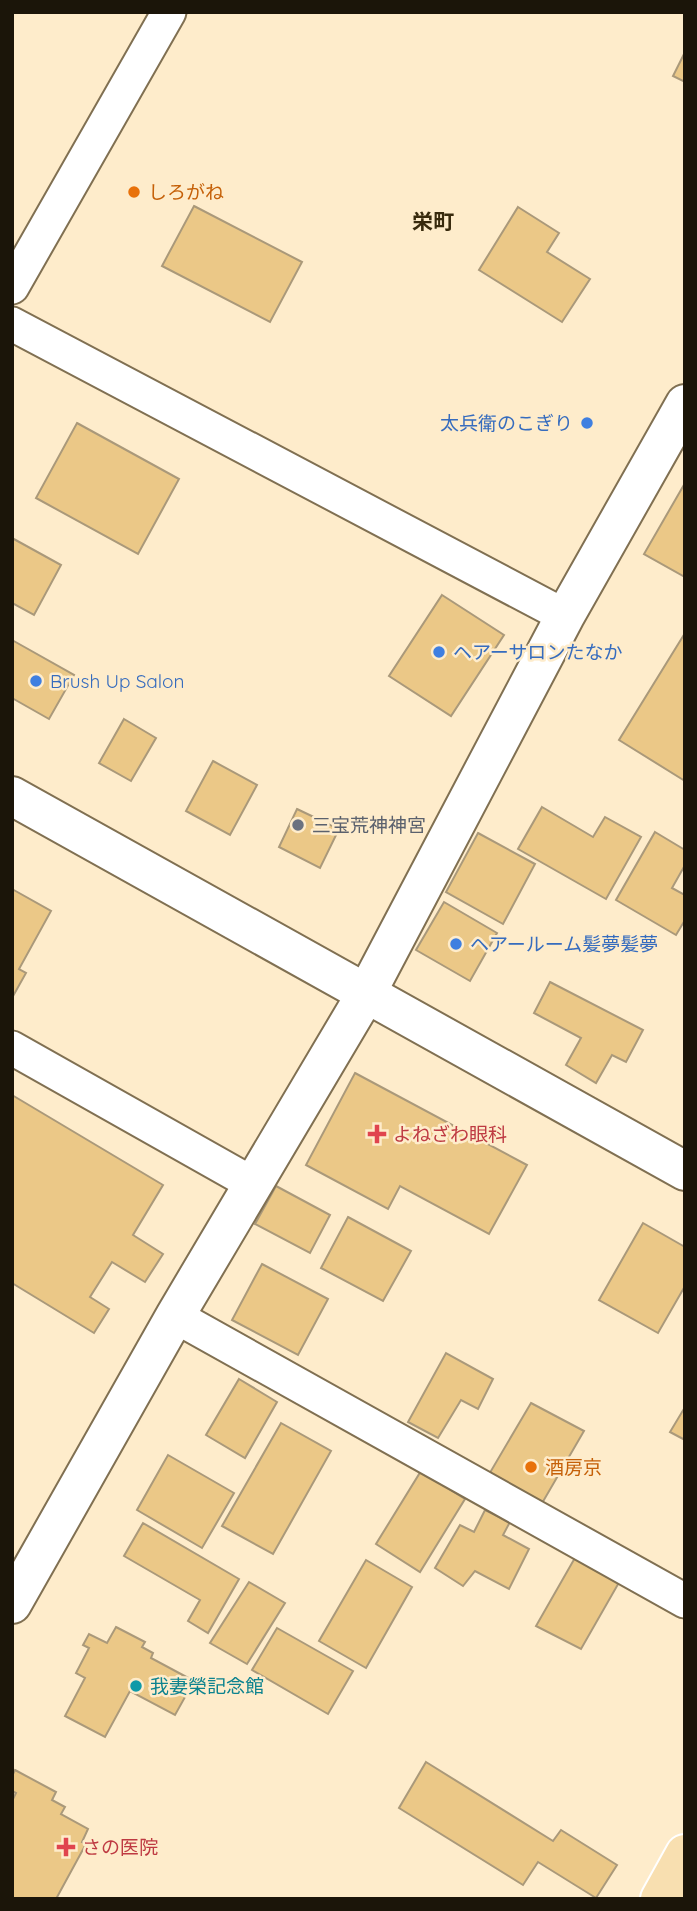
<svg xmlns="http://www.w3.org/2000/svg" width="697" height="1911" viewBox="0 0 697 1911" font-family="Quicksand,'Noto Sans JP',sans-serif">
  <rect width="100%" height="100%" fill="#feeccb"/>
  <!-- building -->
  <g fill="#ebc887" stroke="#aa997a" stroke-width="2">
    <path d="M 685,52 L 685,82 L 673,76 Z"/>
    <path d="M 194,206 L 302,262 L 270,322 L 162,266 Z"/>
    <path d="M 518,207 L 559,233 L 547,252 L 590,279 L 562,322 L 479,270 Z"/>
    <path d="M 77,423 L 179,479 L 138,554 L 36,498 Z"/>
    <path d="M 685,483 L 685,577 L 644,554 Z"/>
    <path d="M 12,538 L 61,565 L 34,615 L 12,603 Z"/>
    <path d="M 442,595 L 504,635 L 451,716 L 389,676 Z"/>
    <path d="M 685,633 L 685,781 L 619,740 Z"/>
    <path d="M 12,640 L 74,675 L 49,719 L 12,698 Z"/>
    <path d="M 124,719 L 156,738 L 131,781 L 99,763 Z"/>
    <path d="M 213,761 L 257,785 L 230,835 L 186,811 Z"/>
    <path d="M 542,807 L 593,837 L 605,817 L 641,837 L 606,899 L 518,849 Z"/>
    <path d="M 297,809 L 339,829 L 320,868 L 279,847 Z"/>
    <path d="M 655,832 L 685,850 L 685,865 L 672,888 L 685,895 L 685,920 L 676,935 L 616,900 Z"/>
    <path d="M 478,833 L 535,864 L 503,924 L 446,892 Z"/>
    <path d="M 12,889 L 51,911 L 19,969 L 26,973 L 12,998 Z"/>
    <path d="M 444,902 L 497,933 L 470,981 L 416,950 Z"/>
    <path d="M 550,982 L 643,1030 L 626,1062 L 612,1055 L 596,1083 L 566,1065 L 581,1038 L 534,1013 Z"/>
    <path d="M 355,1073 L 527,1165 L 489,1234 L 400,1186 L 388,1209 L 306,1165 Z"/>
    <path d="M 12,1095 L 163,1185 L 133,1235 L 163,1254 L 145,1282 L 112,1262 L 90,1297 L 109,1309 L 94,1333 L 12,1283 Z"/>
    <path d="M 276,1186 L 330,1215 L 310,1253 L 255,1224 Z"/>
    <path d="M 348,1217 L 411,1251 L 383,1301 L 321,1268 Z"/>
    <path d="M 643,1223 L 685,1247 L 685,1286 L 658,1333 L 599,1300 Z"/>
    <path d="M 262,1264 L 328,1299 L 298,1355 L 232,1320 Z"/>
    <path d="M 446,1353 L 493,1379 L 478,1409 L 461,1400 L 438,1438 L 408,1422 Z"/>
    <path d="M 239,1379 L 277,1402 L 245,1458 L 206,1435 Z"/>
    <path d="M 531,1403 L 584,1431 L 541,1505 L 488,1476 Z"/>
    <path d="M 685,1407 L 685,1440 L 670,1432 Z"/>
    <path d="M 281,1423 L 331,1451 L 273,1554 L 222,1526 Z"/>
    <path d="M 168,1455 L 234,1493 L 202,1548 L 137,1510 Z"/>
    <path d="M 421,1471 L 465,1499 L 420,1572 L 376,1544 Z"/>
    <path d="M 485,1510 L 510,1522 L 503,1535 L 529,1549 L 509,1589 L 475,1571 L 463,1586 L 435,1568 L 460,1525 L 474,1532 Z"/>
    <path d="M 143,1523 L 239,1579 L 208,1633 L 188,1621 L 200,1600 L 124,1556 Z"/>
    <path d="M 576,1556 L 621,1579 L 581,1649 L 536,1626 Z"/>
    <path d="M 366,1560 L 412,1587 L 366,1668 L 319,1641 Z"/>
    <path d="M 249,1582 L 285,1603 L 247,1664 L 210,1643 Z"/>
    <path d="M 116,1627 L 145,1642 L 142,1647 L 153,1653 L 151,1658 L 194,1681 L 175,1715 L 130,1691 L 105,1737 L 65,1716 L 85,1678 L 76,1673 L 89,1648 L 83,1645 L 89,1634 L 107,1643 Z"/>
    <path d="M 277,1628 L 353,1671 L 328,1714 L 252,1670 Z"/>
    <path d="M 426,1762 L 553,1841 L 561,1830 L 617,1865 L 596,1898 L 538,1862 L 523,1885 L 399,1808 Z"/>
    <path d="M 15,1770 L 56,1792 L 52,1800 L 65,1807 L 61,1814 L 88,1829 L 82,1842 L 86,1844 L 56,1899 L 12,1899 L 12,1801 L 16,1793 L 12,1791 L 12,1776 Z"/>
  </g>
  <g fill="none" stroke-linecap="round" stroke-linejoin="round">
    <defs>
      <g id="minor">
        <path d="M 12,287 L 169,12"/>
        <path d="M 12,324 L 565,616"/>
        <path d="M 12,1048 L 253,1184"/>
        <path d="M 175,1316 L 685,1601"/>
      </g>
      <g id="tertiary">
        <path d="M 12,796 L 685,1171"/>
        <path d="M 12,1604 L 175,1316 L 366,994 L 565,616 L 685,404"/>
      </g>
      <path id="primary" d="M 660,1899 L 685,1854"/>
    </defs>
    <!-- minor casing -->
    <use href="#minor" stroke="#807052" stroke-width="37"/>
    <!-- tertiary casing -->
    <use href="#tertiary" stroke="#807052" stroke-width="42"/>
    <!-- primary casing -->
    <use href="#primary" stroke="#fff" stroke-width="42"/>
    <!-- minor -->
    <use href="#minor" stroke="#fff" stroke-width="33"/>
    <!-- tertiary -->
    <use href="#tertiary" stroke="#fff" stroke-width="38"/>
    <!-- primary -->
    <use href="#primary" stroke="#f8dfb0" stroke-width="38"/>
  </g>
  <!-- markers -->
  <g fill="#e8710a" stroke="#feeccb" stroke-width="2.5">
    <circle cx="134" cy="192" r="7"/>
    <circle cx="531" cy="1467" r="7"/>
  </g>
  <g fill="#3f7fe0" stroke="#feeccb" stroke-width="2.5">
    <circle cx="587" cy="423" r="7"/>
    <circle cx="439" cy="652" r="7"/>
    <circle cx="36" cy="681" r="7"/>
    <circle cx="456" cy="944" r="7"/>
  </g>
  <circle fill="#6b7280" stroke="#feeccb" stroke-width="2.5" cx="298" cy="825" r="7"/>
  <g fill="#e0444e" stroke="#feeccb" stroke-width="2.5">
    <path d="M373.5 1123.5h7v7h7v7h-7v7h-7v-7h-7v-7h7z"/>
    <path d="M62.5 1836.5h7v7h7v7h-7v7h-7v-7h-7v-7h7z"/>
  </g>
  <circle fill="#0f9aa8" stroke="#feeccb" stroke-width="2.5" cx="136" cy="1686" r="7"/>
  <g text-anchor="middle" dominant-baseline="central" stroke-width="5" stroke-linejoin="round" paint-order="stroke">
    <!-- food labels -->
    <g font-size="19" fill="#c56008" stroke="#feeccb" text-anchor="start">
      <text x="148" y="192">しろがね</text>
      <text x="545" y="1467">酒房京</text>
    </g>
    <!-- shop labels -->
    <g font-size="19" fill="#366cbe" stroke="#feeccb" text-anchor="start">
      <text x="573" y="423" text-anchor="end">太兵衛のこぎり</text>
      <text x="453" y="652">ヘアーサロンたなか</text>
      <text x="50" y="681">Brush Up Salon</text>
      <text x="470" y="944">ヘアールーム髪夢髪夢</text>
    </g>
    <!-- worship labels -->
    <g font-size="19" fill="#5b616d" stroke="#feeccb" text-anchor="start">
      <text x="312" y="825">三宝荒神神宮</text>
    </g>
    <!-- health labels -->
    <g font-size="19" fill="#be3a42" stroke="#feeccb" text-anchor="start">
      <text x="393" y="1134">よねざわ眼科</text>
      <text x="82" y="1847">さの医院</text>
    </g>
    <!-- culture labels -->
    <g font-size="19" fill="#0d838f" stroke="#feeccb" text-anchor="start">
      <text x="150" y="1686">我妻榮記念館</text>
    </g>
    <!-- neighbourhood labels -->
    <g font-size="21" font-weight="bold" fill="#382a0d" stroke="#feeccb">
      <text x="433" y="221">栄町</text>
    </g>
  </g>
  <!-- border -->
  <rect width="697" height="1911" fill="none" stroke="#1b1509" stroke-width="28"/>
</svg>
